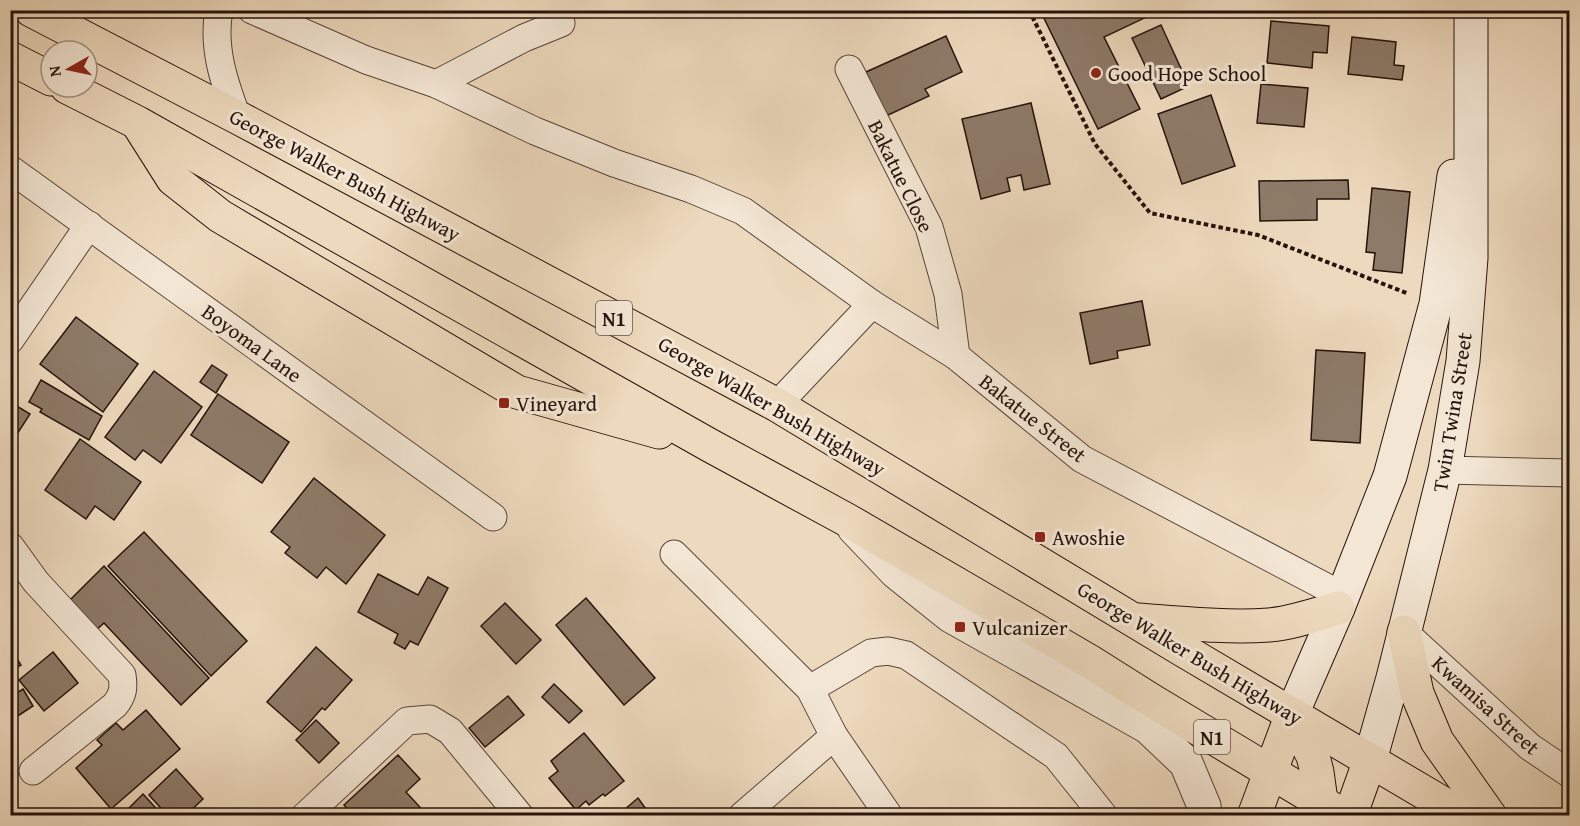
<svg xmlns="http://www.w3.org/2000/svg" width="1580" height="826" viewBox="0 0 1580 826" font-family="'Gentium Book Plus',serif">
  <rect width="100%" height="100%" fill="#edd9bd"/>
  <filter id="stains"><feTurbulence type="fractalNoise" baseFrequency=".00333" numOctaves="4"/><feColorMatrix values="0 0 0 0 .2 0 0 0 0 .09 0 0 0 0 .02 0 0 0 .5 -.17"/></filter>
  <radialGradient id="worn" r=".72"><stop offset=".6" stop-color="#630" stop-opacity="0"/><stop offset="1" stop-color="#630" stop-opacity=".3"/></radialGradient>
  <!-- building -->
  <g fill="#8d7a68" stroke="#25130c" stroke-width="1.5">
    <path d="M 1040,10 L 1151,10 L 1153,14 L 1104,37 L 1140,109 L 1098,129 Z"/>
    <path d="M 1271,21 L 1329,26 L 1327,53 L 1313,52 L 1312,68 L 1267,63 Z"/>
    <path d="M 1161,25 L 1189,86 L 1161,99 L 1132,38 Z"/>
    <path d="M 946,36 L 962,72 L 925,89 L 929,96 L 886,116 L 866,72 Z"/>
    <path d="M 1352,37 L 1396,42 L 1394,65 L 1404,66 L 1402,80 L 1348,74 Z"/>
    <path d="M 1261,84 L 1308,88 L 1304,127 L 1257,123 Z"/>
    <path d="M 1211,95 L 1235,166 L 1182,184 L 1158,114 Z"/>
    <path d="M 1031,103 L 1050,184 L 1024,190 L 1021,175 L 1007,178 L 1010,191 L 981,199 L 962,119 Z"/>
    <path d="M 1348,180 L 1349,199 L 1317,199 L 1317,220 L 1260,221 L 1259,181 Z"/>
    <path d="M 1372,188 L 1410,192 L 1402,273 L 1373,270 L 1375,253 L 1366,252 Z"/>
    <path d="M 1142,301 L 1150,345 L 1117,351 L 1118,358 L 1090,364 L 1080,313 Z"/>
    <path d="M 76,317 L 138,364 L 103,412 L 40,364 Z"/>
    <path d="M 1316,350 L 1365,353 L 1360,443 L 1311,440 Z"/>
    <path d="M 212,365 L 227,375 L 216,393 L 200,382 Z"/>
    <path d="M 154,371 L 202,407 L 161,463 L 143,450 L 135,460 L 105,437 Z"/>
    <path d="M 41,380 L 102,416 L 89,440 L 40,412 L 42,409 L 29,402 Z"/>
    <path d="M 218,394 L 289,442 L 262,483 L 191,435 Z"/>
    <path d="M 10,402 L 30,414 L 10,445 Z"/>
    <path d="M 80,439 L 141,482 L 114,520 L 95,506 L 86,519 L 45,490 Z"/>
    <path d="M 314,478 L 385,535 L 346,584 L 326,567 L 317,578 L 285,553 L 290,547 L 271,532 Z"/>
    <path d="M 144,532 L 247,641 L 211,676 L 108,566 Z"/>
    <path d="M 104,566 L 209,678 L 181,705 L 104,623 L 93,633 L 66,604 Z"/>
    <path d="M 378,574 L 418,595 L 428,577 L 448,588 L 418,645 L 410,641 L 405,649 L 394,643 L 398,634 L 358,612 Z"/>
    <path d="M 586,598 L 655,678 L 624,705 L 556,625 Z"/>
    <path d="M 505,603 L 541,640 L 516,664 L 481,626 Z"/>
    <path d="M 316,647 L 352,680 L 325,710 L 322,708 L 301,732 L 267,702 Z"/>
    <path d="M 10,648 L 21,665 L 10,672 Z"/>
    <path d="M 53,652 L 78,683 L 44,711 L 19,680 Z"/>
    <path d="M 554,684 L 582,711 L 569,723 L 542,697 Z"/>
    <path d="M 23,689 L 33,706 L 10,721 L 10,697 Z"/>
    <path d="M 508,696 L 524,715 L 485,747 L 469,728 Z"/>
    <path d="M 146,710 L 180,749 L 111,809 L 76,768 L 102,745 L 97,740 L 116,723 L 123,730 Z"/>
    <path d="M 316,720 L 339,743 L 319,763 L 296,740 Z"/>
    <path d="M 584,733 L 624,781 L 605,796 L 603,794 L 589,805 L 586,801 L 576,810 L 549,778 L 558,771 L 551,761 Z"/>
    <path d="M 398,755 L 420,779 L 406,792 L 428,816 L 354,816 L 344,805 Z"/>
    <path d="M 176,769 L 203,799 L 185,816 L 168,816 L 149,795 Z"/>
    <path d="M 143,794 L 163,816 L 121,816 Z"/>
    <path d="M 638,798 L 651,816 L 617,816 Z"/>
  </g>
  <g fill="none" stroke-linecap="round" stroke-linejoin="round">
    <defs>
      <g id="minor">
        <path d="M 219,10 C 212,47 224,82 237,117"/>
        <path d="M 252,10 L 366,60 L 436,84 L 535,131 L 614,163 L 691,189 L 743,211 L 872,304 L 956,356 L 1082,459 L 1343,596"/>
        <path d="M 849,69 L 929,227 L 948,294 L 956,356"/>
        <path d="M 436,84 L 524,38 L 561,23"/>
        <path d="M 10,169 L 493,517"/>
        <path d="M 10,340 L 89,225"/>
        <path d="M 777,405 L 872,304"/>
        <path d="M 1445,470 L 1570,473"/>
        <path d="M 10,546 L 36,582 L 122,675 C 124,688 123,695 115,705 L 33,771"/>
        <path d="M 674,554 L 810,689 L 834,736 L 889,816"/>
        <path d="M 1404,632 L 1530,747 L 1570,774"/>
        <path d="M 810,689 L 871,653 L 888,651 L 906,655 L 1056,756 L 1104,816"/>
        <path d="M 305,816 L 407,721 L 430,719 L 450,731 L 520,816"/>
        <path d="M 742,816 L 834,736"/>
      </g>
      <path id="tertiary" d="M 854,528 L 896,572 L 951,616 L 1148,727 L 1186,763 L 1204,806 L 1205,816"/>
      <g id="secondary">
        <path d="M 1292,714 L 1338,608 L 1390,476 L 1436,304 L 1454,176"/>
        <path d="M 1370,760 L 1393,678 L 1445,470 L 1463,361 L 1471,258 L 1471,10"/>
      </g>
      <g id="primary">
        <path d="M 1254,816 L 1292,714"/>
        <path d="M 1350,816 L 1370,760"/>
      </g>
      <g id="trunk">
        <path d="M 31,10 L 237,117 L 777,405 L 1183,650 L 1464,816"/>
        <path d="M 10,58 L 51,79"/>
        <path d="M 67,87 L 138,123 L 711,446 L 847,520 L 1089,661 L 1154,702 L 1344,816"/>
        <path d="M 140,127 L 173,179 L 220,216 L 517,392 L 659,432"/>
        <path d="M 1138,620 C 1180,623 1226,628 1269,625 C 1292,623 1315,615 1338,608"/>
        <path d="M 1404,632 L 1417,693 L 1437,741 L 1490,816"/>
        <path d="M 1292,714 L 1313,756 L 1317,772 L 1321,801 L 1316,816"/>
      </g>
    </defs>
    <!-- minor casing -->
    <use href="#minor" stroke="#574438" stroke-width="29"/>
    <!-- tertiary casing -->
    <use href="#tertiary" stroke="#574438" stroke-width="35"/>
    <!-- secondary casing -->
    <use href="#secondary" stroke="#25130c" stroke-width="35"/>
    <!-- primary casing -->
    <use href="#primary" stroke="#25130c" stroke-width="35"/>
    <!-- trunk casing -->
    <use href="#trunk" stroke="#25130c" stroke-width="35"/>
    <!-- path -->
    <path stroke="#25130c" stroke-width="4" stroke-dasharray="4.5 3" stroke-linecap="butt" d="M 1029,10 L 1095,144 L 1150,213 L 1258,235 L 1409,294"/>
    <!-- minor -->
    <use href="#minor" stroke="#f3e6d4" stroke-width="27"/>
    <!-- tertiary -->
    <use href="#tertiary" stroke="#f3e6d4" stroke-width="33"/>
    <!-- secondary -->
    <use href="#secondary" stroke="#f3e6d4" stroke-width="33"/>
    <!-- primary -->
    <use href="#primary" stroke="#edd9bd" stroke-width="33"/>
    <!-- trunk -->
    <use href="#trunk" stroke="#edd9bd" stroke-width="33"/>
  </g>
  <!-- markers -->
  <g fill="#8f2418" stroke="#f3e6d4" stroke-width="2">
    <circle cx="1096" cy="73" r="6"/>
    <rect x="498" y="397" width="12" height="12" rx="3"/>
    <rect x="1034" y="531" width="12" height="12" rx="3"/>
    <rect x="954" y="621" width="12" height="12" rx="3"/>
  </g>
  <g text-anchor="middle" dominant-baseline="central" stroke-width="6" stroke-linejoin="round" paint-order="stroke">
    <!-- shield labels -->
    <g fill="#f3e6d4" stroke="#635248" stroke-width="1.5">
      <rect x="596" y="301" width="36" height="34" rx="4.5"/>
      <rect x="1194" y="720" width="36" height="34" rx="4.5"/>
    </g>
    <g font-size="20" font-weight="bold" fill="#25130c">
      <text x="614" y="318">N1</text>
      <text x="1212" y="737">N1</text>
    </g>
    <!-- poi labels -->
    <g font-size="21" fill="#25130c" stroke="#f3e6d4" text-anchor="start">
      <text x="1108" y="73">Good Hope School</text>
      <text x="516" y="403">Vineyard</text>
      <text x="1052" y="537">Awoshie</text>
      <text x="972" y="627">Vulcanizer</text>
    </g>
    <!-- street labels -->
    <g font-size="21" fill="#25130c" stroke="#f3e6d4">
      <text transform="translate(345 175) rotate(28)">George Walker Bush Highway</text>
      <text transform="translate(901 176) rotate(64)">Bakatue Close</text>
      <text transform="translate(252 343) rotate(36)">Boyoma Lane</text>
      <text transform="translate(772 406) rotate(30)">George Walker Bush Highway</text>
      <text transform="translate(1452 412) rotate(-81)">Twin Twina Street</text>
      <text transform="translate(1033 418) rotate(38)">Bakatue Street</text>
      <text transform="translate(1190 653) rotate(31)">George Walker Bush Highway</text>
      <text transform="translate(1486 705) rotate(42)">Kwamisa Street</text>
    </g>
  </g>
  <!-- margin -->
  <rect width="1580" height="826" fill="none" stroke="#edd9bd" stroke-width="36"/>
  <rect x="12" y="12" width="1556" height="802" fill="none" stroke="#25130c" stroke-width="3"/>
  <rect x="18" y="18" width="1544" height="790" fill="none" stroke="#25130c" stroke-width="1.5"/>
  <!-- north arrow -->
  <g transform="translate(69 69) rotate(261)"><circle r="28" fill="#f3e6d4" stroke="#a19284" stroke-width="1.5"/>
  <path d="M0-4.5L10 22L0 15L-10 22Z" fill="#8f2418"/>
  <text y="-9" font-size="16" font-weight="bold" text-anchor="middle" fill="#25130c">N</text>
  </g>
  <rect width="100%" height="100%" filter="url(#stains)"/>
  <rect width="100%" height="100%" fill="url(#worn)"/>
</svg>
